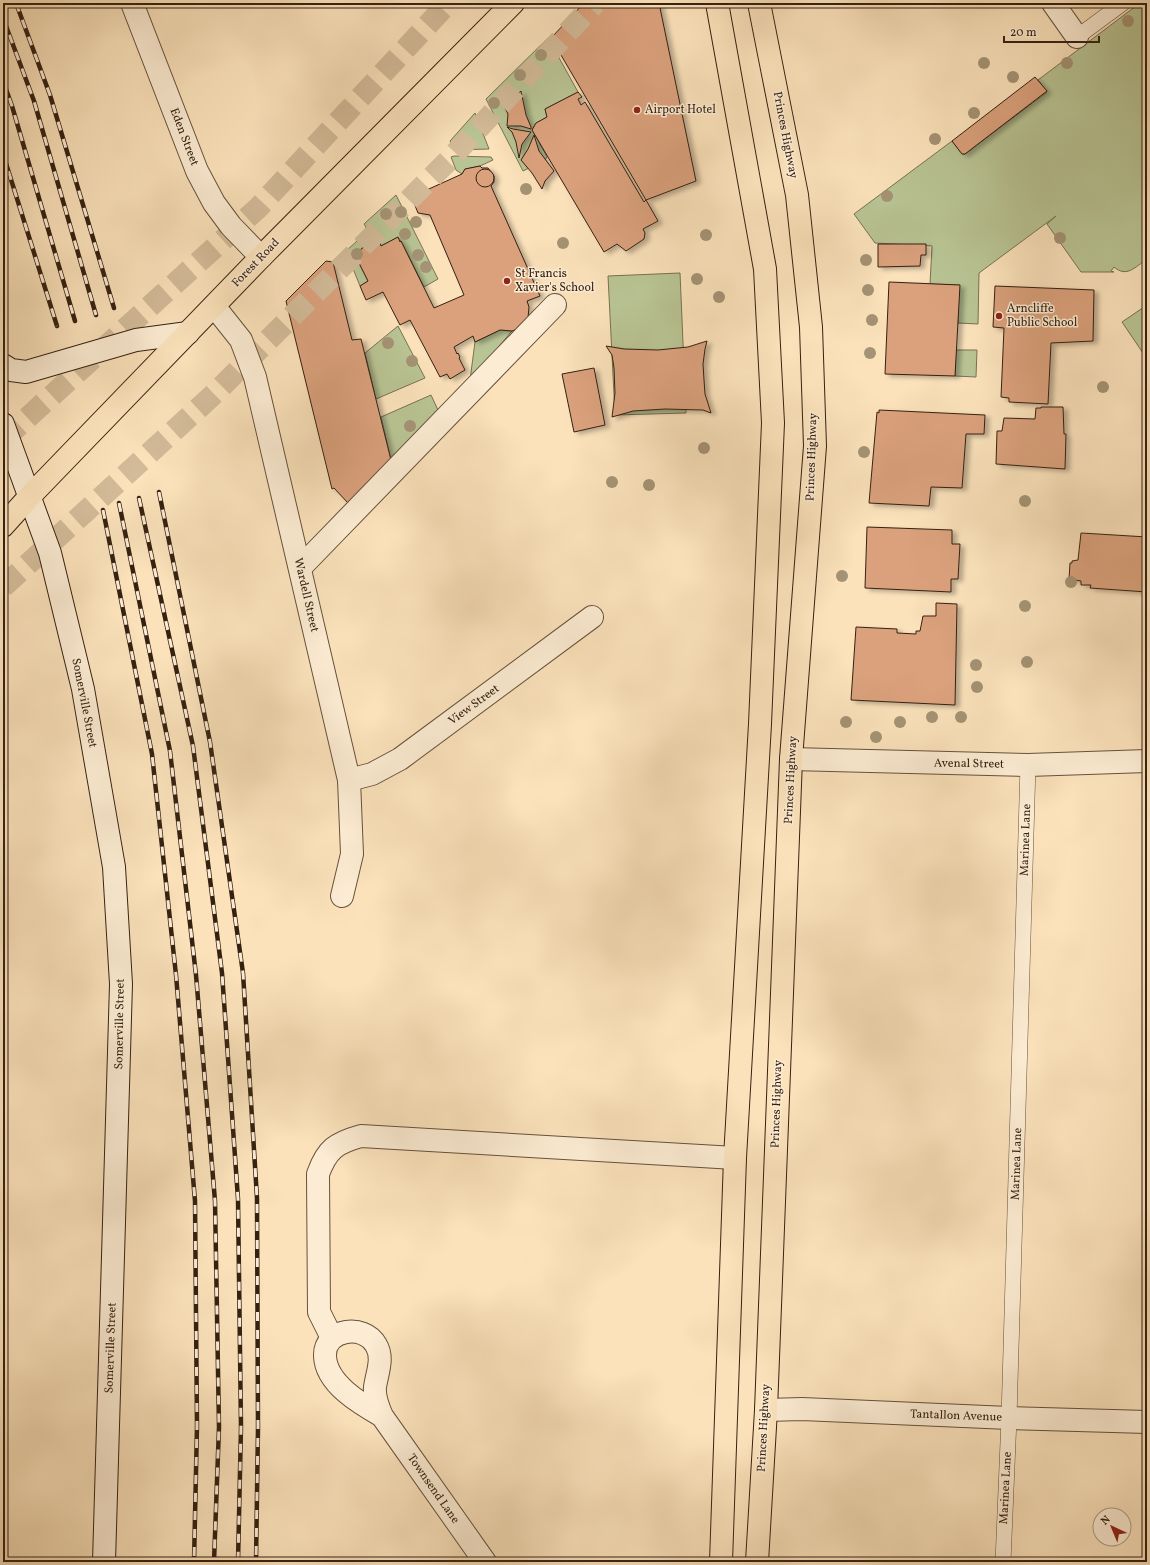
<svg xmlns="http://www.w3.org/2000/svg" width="1150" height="1565" viewBox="0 0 1150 1565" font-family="Vollkorn,serif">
  <defs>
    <filter id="shadow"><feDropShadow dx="4.5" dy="2.5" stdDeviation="2" flood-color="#0004"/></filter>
  </defs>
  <rect width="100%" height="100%" fill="#fbe2bb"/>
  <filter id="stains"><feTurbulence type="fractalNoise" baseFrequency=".005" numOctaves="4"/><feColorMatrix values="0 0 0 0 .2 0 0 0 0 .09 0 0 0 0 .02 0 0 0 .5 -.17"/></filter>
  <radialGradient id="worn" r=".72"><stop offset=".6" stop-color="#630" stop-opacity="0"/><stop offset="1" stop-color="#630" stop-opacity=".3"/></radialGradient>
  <!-- green -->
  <g fill="#b9c494" stroke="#777253">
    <path d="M 1140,3 L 1147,3 L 1147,259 C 1135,267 1127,278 1114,267 L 1111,271 L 1114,272 L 1081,272 L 1047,224 L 1056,216 L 979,273 L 978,324 L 958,323 L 959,285 L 930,284 L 932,246 L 875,243 L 854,214 L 952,141 L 962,154 L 965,154 L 1047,92 L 1038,80 Z"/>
    <path d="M 548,38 L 578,92 L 545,109 L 547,117 L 536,123 L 532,130 L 547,157 L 545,160 L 523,171 L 486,99 Z"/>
    <path d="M 475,113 L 489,149 L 455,150 L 450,141 Z"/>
    <path d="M 454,156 L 491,157 L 493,160 L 480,166 L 465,169 L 462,174 L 456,170 L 451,157 Z"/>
    <path d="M 396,195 L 438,279 L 424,287 L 401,241 L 398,237 L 381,246 L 380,243 L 374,246 L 369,244 L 356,257 L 368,281 L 360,286 L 346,251 C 353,244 363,238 366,227 L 364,224 Z"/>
    <path d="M 680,273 L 686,413 L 615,415 L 608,276 Z"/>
    <path d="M 1147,305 L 1147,359 L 1122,322 Z"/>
    <path d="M 398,326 L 425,378 L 376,399 L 365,353 Z"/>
    <path d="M 500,330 L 512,331 L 470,380 L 475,342 Z"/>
    <path d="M 956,350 L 977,350 L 976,377 L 955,376 Z"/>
    <path d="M 431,395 L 438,410 L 391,460 L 381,417 Z"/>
  </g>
  <!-- building -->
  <g fill="#daa17c" stroke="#352112" filter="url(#shadow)">
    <path d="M 584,3 L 659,3 L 696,181 L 646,200 L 551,38 Z"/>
    <path d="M 1035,77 L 1047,91 L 965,154 L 962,154 L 952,141 Z"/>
    <path d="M 521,91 L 526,115 L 531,127 L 531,129 L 521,126 L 507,126 L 508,114 L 505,108 L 500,103 L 509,102 Z"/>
    <path d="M 578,92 L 582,97 L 578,99 L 581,105 L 585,102 L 644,202 L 646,200 L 658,221 L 643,229 L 645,233 L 644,239 L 626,251 L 617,244 L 604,252 L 532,130 L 536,123 L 547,117 L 545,109 Z"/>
    <path d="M 507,127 L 513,129 L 531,132 L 522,144 L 519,158 L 516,142 L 512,132 Z"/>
    <path d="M 534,135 L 539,151 L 554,171 L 545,181 L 542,189 L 532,173 L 521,160 L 528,149 Z"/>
    <path d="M 480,166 L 482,168 L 488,168 L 494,176 L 494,182 L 491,186 L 540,296 L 527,301 L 529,307 L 528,318 L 522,327 L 512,331 L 500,330 L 475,342 L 473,336 L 454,347 L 457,354 L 458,353 L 460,357 L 459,358 L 465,370 L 450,379 L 447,374 L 440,377 L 410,320 L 400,325 L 383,292 L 366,300 L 360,286 L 368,281 L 356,257 L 359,254 L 361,249 L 369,244 L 374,246 L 380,243 L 381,246 L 398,237 L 400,242 L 401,241 L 434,308 L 464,295 L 430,215 L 418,213 L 414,203 L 420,193 L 462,174 L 465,169 Z"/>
    <circle cx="485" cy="178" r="9"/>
    <path d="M 878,244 L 926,244 L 926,255 L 921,255 L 920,266 L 878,267 Z"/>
    <path d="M 326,261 L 333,262 L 352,340 L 361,339 L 391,460 L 348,503 L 334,488 L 332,489 L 286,301 Z"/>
    <path d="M 889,282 L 960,285 L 955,376 L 885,374 Z"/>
    <path d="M 995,286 L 1094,290 L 1093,341 L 1051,343 L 1048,404 L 1009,402 L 1009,398 L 1001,397 L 1004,328 L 993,327 Z"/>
    <path d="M 707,341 L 705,349 L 703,364 L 704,380 L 705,394 L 711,413 L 703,410 L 665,409 L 633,411 L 612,417 L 615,393 L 614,368 L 612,355 L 606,346 L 624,349 L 658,350 L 688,347 Z"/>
    <path d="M 594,368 L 605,425 L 574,432 L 562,374 Z"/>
    <path d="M 1041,407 L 1063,407 L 1064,434 L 1066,434 L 1065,469 L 996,464 L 997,431 L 1002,431 L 1004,418 L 1035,419 L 1036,408 L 1041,408 Z"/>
    <path d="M 879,410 L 985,415 L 984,434 L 966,434 L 962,488 L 931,487 L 929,506 L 869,503 L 877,412 L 879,413 Z"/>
    <path d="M 867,527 L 952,530 L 952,544 L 960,544 L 958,579 L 951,579 L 951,592 L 865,588 Z"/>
    <path d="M 1081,533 L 1147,537 L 1147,592 L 1090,588 L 1091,585 L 1081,585 L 1081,581 L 1069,579 L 1070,563 L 1072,563 L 1072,561 L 1078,560 Z"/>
    <path d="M 936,603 L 957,604 L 955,705 L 851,700 L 856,627 L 897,629 L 897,633 L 916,634 L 916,631 L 920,631 L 923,616 L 936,616 Z"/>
  </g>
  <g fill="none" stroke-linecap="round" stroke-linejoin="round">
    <!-- highway-tunnel -->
    <g stroke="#d3bb99" stroke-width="22" stroke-dasharray="22 11" stroke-linecap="butt">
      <path d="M 3,440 L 258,208 L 448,3"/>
      <path d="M 3,587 L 214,394 L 448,161 L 595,3"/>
    </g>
    <defs>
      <g id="lane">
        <path d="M 1077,37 L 1123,3"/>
        <path d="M 1003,1562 L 1009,1418 L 1028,765"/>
      </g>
      <g id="street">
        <path d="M 132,3 L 197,171 L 214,203 L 231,226 L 261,257"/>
        <path d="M 1053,3 L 1077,37"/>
        <path d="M 214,306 L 241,340 L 255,377 L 349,780 L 352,854 L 342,896"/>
        <path d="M 300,568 L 555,305"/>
        <path d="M 791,759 L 1028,765 L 1147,761"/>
        <path d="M 349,780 L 372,774 L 400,759 L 592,617"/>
        <path d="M 332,1338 L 319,1312 L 318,1174 C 327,1149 336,1143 361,1136 L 735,1158"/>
        <path d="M 766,1410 L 802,1409 L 1009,1418 L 1147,1422"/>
        <path d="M 382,1416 C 361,1404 326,1384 325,1356 C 324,1329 364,1323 376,1345 C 384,1358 377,1373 375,1387 C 374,1397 378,1407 382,1416 L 485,1562"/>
      </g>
      <g id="secondary">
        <path d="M 3,365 L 11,370 L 26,372 L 136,340 L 188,333"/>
        <path d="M 3,424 L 50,553 L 83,689 L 114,867 L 121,984 L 104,1562"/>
      </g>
      <path id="primary" d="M 3,526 L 30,496 L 261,257 L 513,3"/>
      <g id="highway">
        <path d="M 717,3 L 765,269 L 773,423 L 760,724 L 735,1158 L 721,1562"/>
        <path d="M 757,1562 L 766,1410 L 791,759 L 815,446 L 811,327 L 797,195 L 759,3"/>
      </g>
    </defs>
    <!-- lane casing -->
    <use href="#lane" stroke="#66513c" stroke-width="16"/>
    <!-- street casing -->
    <use href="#street" stroke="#66513c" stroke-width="24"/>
    <!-- secondary casing -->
    <use href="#secondary" stroke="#352112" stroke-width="24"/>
    <!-- primary casing -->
    <use href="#primary" stroke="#352112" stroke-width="24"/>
    <!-- highway casing -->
    <use href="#highway" stroke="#352112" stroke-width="24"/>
    <!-- lane -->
    <use href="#lane" stroke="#fcecd3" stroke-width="15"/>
    <!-- street -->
    <use href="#street" stroke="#fcecd3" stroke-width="22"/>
    <!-- secondary -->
    <use href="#secondary" stroke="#fcecd3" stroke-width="22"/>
    <!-- primary -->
    <use href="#primary" stroke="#fbe2bb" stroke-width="22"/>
    <!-- highway -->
    <use href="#highway" stroke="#fbe2bb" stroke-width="22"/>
    <defs>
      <g id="rail">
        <path d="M 16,3 L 50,95 L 114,308"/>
        <path d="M 3,18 L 34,101 L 96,315"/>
        <path d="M 3,81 L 12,106 L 75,321"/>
        <path d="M 3,154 L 57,326"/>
        <path d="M 159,492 L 210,742 L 243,973 L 257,1198 L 258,1427 L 256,1562"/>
        <path d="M 139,498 L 193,746 L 222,973 L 238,1199 L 241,1427 L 238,1562"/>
        <path d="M 119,503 L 170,751 L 196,975 L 215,1201 L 219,1427 L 214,1562"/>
        <path d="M 103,510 L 152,754 L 176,975 L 195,1201 L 197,1426 L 194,1562"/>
      </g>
    </defs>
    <!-- rail casing -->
    <use href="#rail" stroke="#352112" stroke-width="4.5"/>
    <!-- rail -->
    <use href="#rail" stroke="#fcecd3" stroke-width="3" stroke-dasharray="9" stroke-linecap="butt"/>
  </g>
  <!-- trees -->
  <g fill="#a49374">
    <circle cx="1128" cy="21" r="6"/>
    <circle cx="541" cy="55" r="6"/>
    <circle cx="984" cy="63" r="6"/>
    <circle cx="1067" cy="63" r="6"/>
    <circle cx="520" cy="75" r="6"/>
    <circle cx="1013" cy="77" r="6"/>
    <circle cx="494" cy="103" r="6"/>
    <circle cx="974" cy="113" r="6"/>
    <circle cx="935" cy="139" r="6"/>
    <circle cx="526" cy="189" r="6"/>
    <circle cx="887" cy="196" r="6"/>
    <circle cx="401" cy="212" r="6"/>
    <circle cx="386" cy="214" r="6"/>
    <circle cx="416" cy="222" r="6"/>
    <circle cx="405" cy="234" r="6"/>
    <circle cx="706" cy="235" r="6"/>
    <circle cx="1060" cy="238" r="6"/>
    <circle cx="563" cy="243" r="6"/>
    <circle cx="357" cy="254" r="6"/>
    <circle cx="418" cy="255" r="6"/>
    <circle cx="866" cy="260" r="6"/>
    <circle cx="426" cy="267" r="6"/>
    <circle cx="697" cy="279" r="6"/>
    <circle cx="868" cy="290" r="6"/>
    <circle cx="719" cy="297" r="6"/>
    <circle cx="872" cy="320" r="6"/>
    <circle cx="388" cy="343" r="6"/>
    <circle cx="870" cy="353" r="6"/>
    <circle cx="412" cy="361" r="6"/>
    <circle cx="1103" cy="387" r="6"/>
    <circle cx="410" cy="426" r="6"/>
    <circle cx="704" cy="448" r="6"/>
    <circle cx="864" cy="452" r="6"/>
    <circle cx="612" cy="482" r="6"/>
    <circle cx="649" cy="485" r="6"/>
    <circle cx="1025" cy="501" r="6"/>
    <circle cx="842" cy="576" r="6"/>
    <circle cx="1071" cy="582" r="6"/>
    <circle cx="1025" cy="606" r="6"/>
    <circle cx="1027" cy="662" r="6"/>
    <circle cx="976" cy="665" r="6"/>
    <circle cx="977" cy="687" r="6"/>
    <circle cx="932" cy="717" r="6"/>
    <circle cx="961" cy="717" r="6"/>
    <circle cx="846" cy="722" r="6"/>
    <circle cx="900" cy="722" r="6"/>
    <circle cx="876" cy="737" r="6"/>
  </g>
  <!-- markers -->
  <g fill="#8f2418" stroke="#fcecd3" stroke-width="1.5">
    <circle cx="637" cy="110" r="4"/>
    <circle cx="507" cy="281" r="4"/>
    <circle cx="999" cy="316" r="4"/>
  </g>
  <g text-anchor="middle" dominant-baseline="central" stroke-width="3" stroke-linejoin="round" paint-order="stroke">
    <!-- poi labels -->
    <g font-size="12" fill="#352112" stroke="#fcecd3" text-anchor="start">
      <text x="645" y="110">Airport Hotel</text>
      <text x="515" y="274">St Francis<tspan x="515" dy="14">Xavier's School</tspan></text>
      <text x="1007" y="309">Arncliffe<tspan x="1007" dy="14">Public School</tspan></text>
    </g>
    <!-- street labels -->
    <g font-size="12" fill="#352112" stroke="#fcecd3">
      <text transform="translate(785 135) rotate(79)">Princes Highway</text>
      <text transform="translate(184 137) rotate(69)">Eden Street</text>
      <text transform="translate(256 263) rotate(-46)">Forest Road</text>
      <text transform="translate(812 457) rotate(-88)">Princes Highway</text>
      <text transform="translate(306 595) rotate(77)">Wardell Street</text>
      <text transform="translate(84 703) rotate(79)">Somerville Street</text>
      <text transform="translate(474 705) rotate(-36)">View Street</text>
      <text transform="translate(969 764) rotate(1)">Avenal Street</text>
      <text transform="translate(791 780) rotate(-87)">Princes Highway</text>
      <text transform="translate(1026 840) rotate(-88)">Marinea Lane</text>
      <text transform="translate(120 1024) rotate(-89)">Somerville Street</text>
      <text transform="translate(777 1104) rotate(-88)">Princes Highway</text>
      <text transform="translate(1017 1164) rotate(-88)">Marinea Lane</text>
      <text transform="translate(111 1348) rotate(-88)">Somerville Street</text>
      <text transform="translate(956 1416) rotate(2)">Tantallon Avenue</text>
      <text transform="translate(764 1428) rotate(-87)">Princes Highway</text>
      <text transform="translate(1006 1488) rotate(-87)">Marinea Lane</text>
      <text transform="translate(433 1489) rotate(55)">Townsend Lane</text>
    </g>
  </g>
  <!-- margin -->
  <rect width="1150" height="1565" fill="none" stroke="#fbe2bb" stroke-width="16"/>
  <rect x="4" y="4" width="1142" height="1557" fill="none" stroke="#352112" stroke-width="2"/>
  <rect x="8" y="8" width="1134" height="1549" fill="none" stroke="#352112"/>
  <!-- north arrow -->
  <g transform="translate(1112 1527) rotate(316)"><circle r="19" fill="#fcecd3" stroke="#ac9b86"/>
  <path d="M0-3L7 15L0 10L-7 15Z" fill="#8f2418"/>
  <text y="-6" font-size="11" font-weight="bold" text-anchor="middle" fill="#352112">N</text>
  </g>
  <!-- scale -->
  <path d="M1004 36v6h95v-6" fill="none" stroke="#352112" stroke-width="2"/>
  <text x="1010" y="36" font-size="12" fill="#352112" stroke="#fcecd3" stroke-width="3" paint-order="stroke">20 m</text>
  <rect width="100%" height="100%" filter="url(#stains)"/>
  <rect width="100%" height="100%" fill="url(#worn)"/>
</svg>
